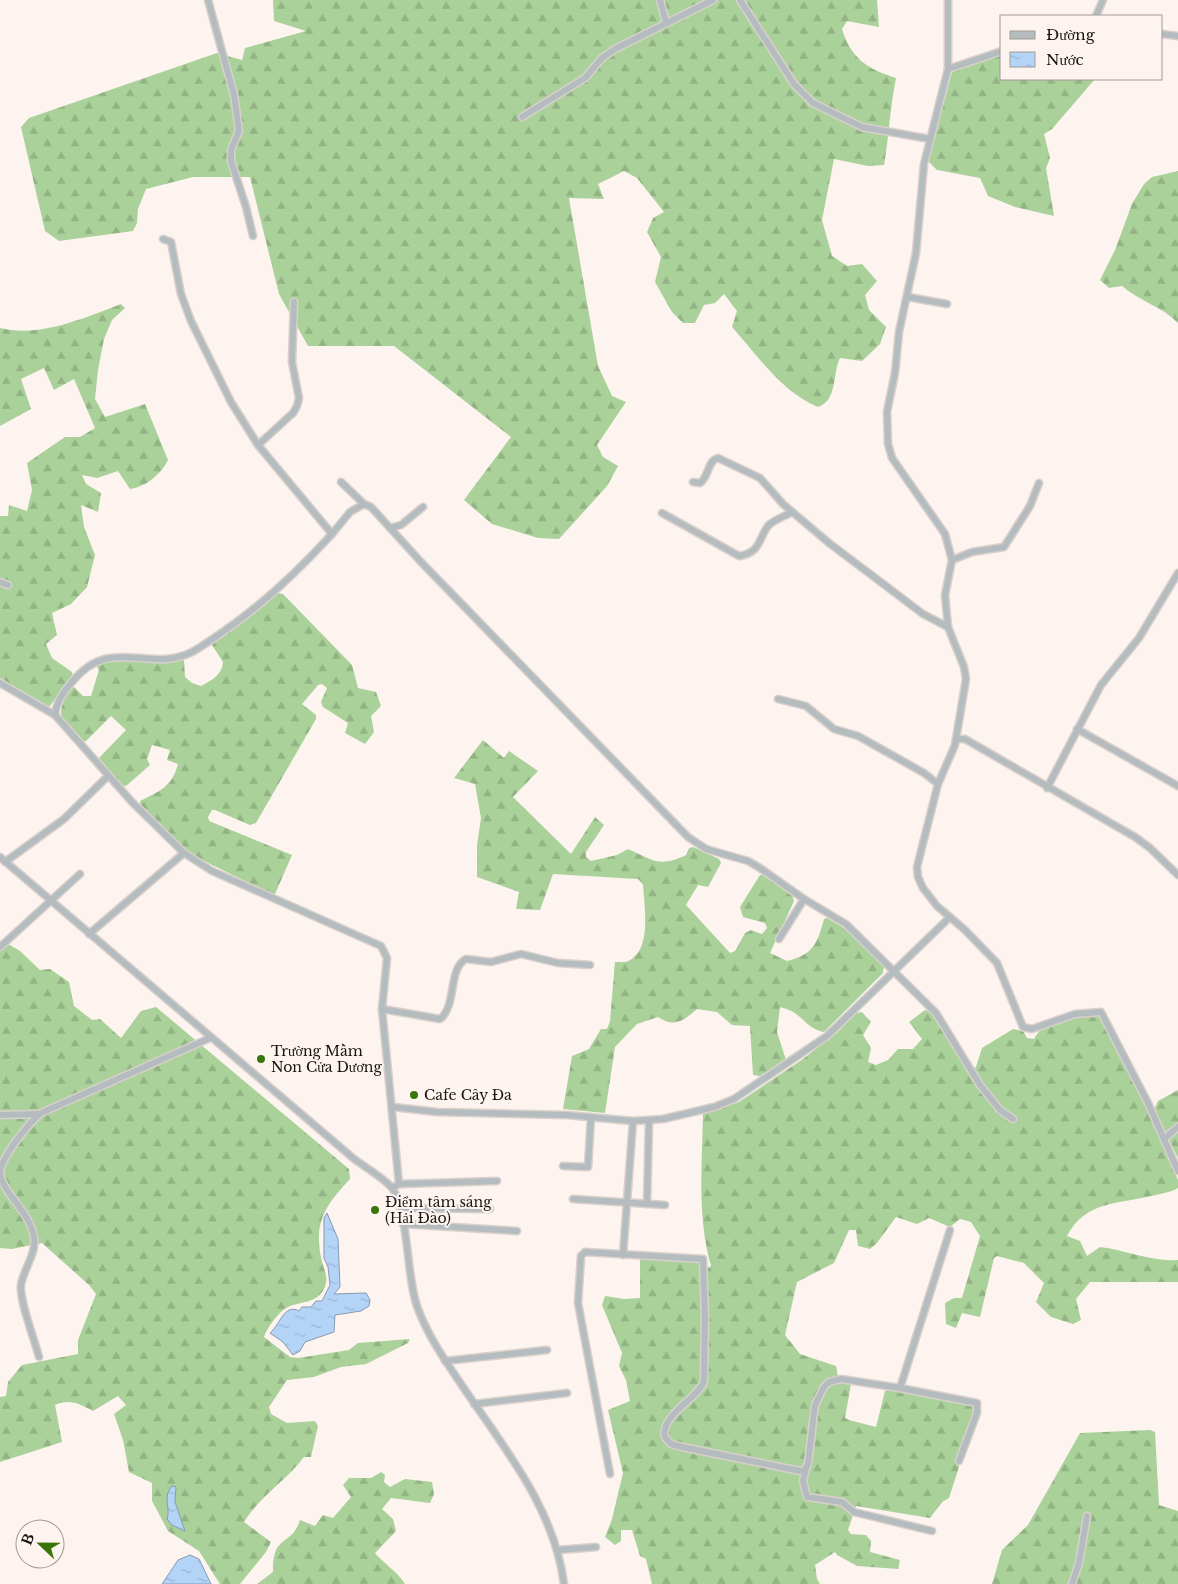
<svg xmlns="http://www.w3.org/2000/svg" width="1178" height="1584" viewBox="0 0 1178 1584" font-family="'Libre Baskerville',serif">
  <defs>
    <pattern id="forest-firs" width="22" height="20" patternUnits="userSpaceOnUse" patternTransform="scale(1.25)"><rect width="22" height="20" fill="#aad19a"/><path d="M5 1l3.5 6h-7zM16 11l3.5 6h-7z" fill="#92b384"/></pattern>
    <pattern id="water-ripples" width="26" height="14" patternUnits="userSpaceOnUse" patternTransform="scale(1.25)"><rect width="26" height="14" fill="#b3d4f7"/><path d="M2 4q2-2 4 0t4 0M15 11q2-2 4 0t4 0" fill="none" stroke="#99b5d3"/></pattern>
  </defs>
  <rect width="100%" height="100%" fill="#fdf4ef"/>
  <!-- forest -->
  <g fill="url(#forest-firs)">
    <path d="M 273,0 L 877,0 L 879,27 L 847,21 L 842,29 C 851,59 868,69 896,78 C 890,107 889,136 884,165 L 868,166 L 834,159 L 822,220 L 832,256 L 847,266 L 862,264 L 877,281 L 865,295 L 869,310 L 886,327 L 880,344 L 862,361 L 840,358 C 832,374 838,400 818,407 C 782,392 757,355 732,327 L 737,311 L 724,294 L 715,303 L 704,305 L 695,323 L 683,323 L 672,312 L 655,282 L 661,257 L 647,232 L 653,218 L 664,212 L 637,178 L 624,171 L 598,184 L 604,199 L 569,198 L 598,366 L 612,396 L 626,402 L 597,445 L 603,457 L 618,466 L 607,486 L 559,539 L 538,538 L 492,524 L 464,500 L 511,437 L 394,346 L 308,346 L 279,294 L 250,177 L 193,177 L 146,189 L 138,209 L 137,223 L 133,231 L 59,241 L 45,231 L 21,127 L 29,118 L 217,53 L 242,60 L 245,48 L 306,31 L 274,21 Z"/>
    <path d="M 1002,52 L 1002,79 L 1095,79 L 1052,129 L 1044,134 L 1050,158 L 1046,168 L 1054,216 L 1015,207 L 988,196 L 980,178 L 937,170 L 928,161 L 952,72 Z"/>
    <path d="M 1178,171 L 1178,323 C 1163,307 1139,301 1122,286 L 1109,288 L 1100,280 L 1115,250 L 1132,204 L 1144,184 L 1152,177 Z"/>
    <path d="M 121,304 L 125,308 L 112,320 L 104,339 L 98,370 L 95,399 L 105,417 L 145,404 L 168,460 C 161,474 146,487 130,489 L 118,471 L 97,478 L 82,475 L 86,484 L 101,493 L 98,512 L 81,505 L 84,527 L 95,555 L 87,587 L 71,604 L 52,613 L 57,635 L 46,644 L 52,658 L 72,672 L 73,676 L 49,707 L 0,678 L 0,516 L 8,516 L 9,505 L 27,511 L 32,490 L 27,463 L 65,437 L 80,437 L 95,428 L 74,379 L 54,390 L 44,368 L 21,379 L 31,409 L 0,426 L 0,328 C 40,338 84,318 121,304 Z"/>
    <path d="M 277,593 L 283,594 L 352,665 L 358,688 L 376,692 L 381,706 L 371,716 L 374,732 L 365,744 L 345,733 L 348,723 L 323,707 L 321,702 L 327,688 L 322,684 L 318,685 L 302,704 L 316,715 L 316,719 L 256,823 L 250,825 L 215,810 L 212,810 L 208,817 L 209,821 L 292,855 L 275,894 L 273,895 L 186,852 L 141,807 L 140,801 C 160,791 172,787 178,764 L 167,760 L 170,750 L 152,745 L 147,759 L 150,765 L 126,786 L 121,785 L 99,758 L 126,730 L 111,716 L 86,741 L 82,742 C 69,728 56,723 63,703 C 65,697 68,690 74,687 L 83,696 L 91,696 L 99,670 L 95,664 L 117,660 L 181,658 L 184,660 L 185,677 L 192,683 L 201,686 C 212,680 222,675 223,662 L 212,645 L 214,641 L 259,610 Z"/>
    <path d="M 483,740 L 504,758 L 509,751 L 538,771 L 513,797 L 571,854 L 595,817 L 604,825 L 586,852 L 586,857 L 591,861 L 617,855 L 628,849 C 653,860 659,868 686,855 L 689,848 L 693,847 L 719,859 L 721,863 L 708,887 L 698,885 L 686,905 L 730,953 L 735,951 L 745,933 L 751,930 L 762,934 L 767,928 L 765,923 L 743,917 L 740,907 L 760,875 L 763,875 L 792,895 L 794,901 L 770,953 L 787,961 C 814,954 817,944 824,919 L 827,918 L 846,929 L 884,965 L 883,973 L 824,1032 C 805,1029 803,1012 780,1007 L 777,1032 L 786,1060 L 760,1076 L 753,1075 L 750,1026 L 732,1025 L 717,1012 L 697,1009 C 683,1021 675,1028 658,1017 L 637,1024 L 615,1047 L 605,1113 L 563,1109 L 572,1056 L 589,1049 L 601,1029 L 607,1029 L 610,1021 L 615,962 C 620,962 626,963 630,960 C 652,948 644,905 643,884 L 638,879 L 553,874 L 540,910 L 516,909 L 519,892 L 477,877 L 477,845 L 481,818 L 475,784 L 454,778 Z"/>
    <path d="M 8,944 L 20,951 L 40,970 L 50,969 L 69,982 L 74,1006 L 92,1020 L 100,1019 L 121,1038 L 141,1011 L 156,1007 L 349,1169 L 350,1179 C 324,1207 313,1223 322,1262 C 325,1272 329,1279 324,1289 C 316,1304 301,1301 288,1307 C 279,1311 267,1328 264,1337 L 290,1357 L 298,1358 L 349,1350 L 358,1343 L 410,1339 L 408,1343 L 366,1364 L 341,1367 L 314,1377 L 287,1380 L 269,1407 L 271,1414 L 287,1423 L 315,1421 L 318,1426 L 311,1457 L 304,1457 C 286,1481 260,1496 244,1522 L 271,1542 L 266,1552 L 240,1584 L 220,1584 L 199,1551 L 168,1531 L 152,1501 L 152,1483 L 129,1472 L 123,1440 L 114,1414 L 126,1405 L 118,1396 L 93,1411 C 81,1404 68,1398 55,1405 L 62,1442 L 0,1462 L 0,1397 L 6,1396 L 8,1382 L 22,1365 L 78,1354 L 78,1340 L 96,1294 L 89,1285 L 42,1243 L 12,1249 L 0,1248 L 0,949 Z"/>
    <path d="M 925,1010 C 940,1013 961,1056 970,1070 L 976,1067 L 982,1048 L 1013,1029 L 1023,1031 L 1027,1038 L 1034,1039 C 1036,1036 1038,1032 1041,1029 C 1050,1021 1087,1012 1099,1014 L 1147,1104 L 1178,1180 L 1178,1188 C 1172,1192 1163,1193 1156,1195 C 1120,1204 1086,1200 1067,1236 L 1080,1241 L 1087,1256 L 1100,1247 C 1126,1250 1152,1262 1178,1260 L 1178,1282 L 1090,1282 L 1076,1299 L 1081,1320 L 1073,1324 L 1051,1317 L 1036,1302 L 1044,1283 L 1024,1263 L 997,1256 L 994,1258 L 980,1317 L 962,1313 L 956,1328 L 946,1324 L 945,1303 L 954,1298 L 962,1298 L 980,1236 L 971,1222 L 960,1219 L 950,1227 L 929,1218 L 917,1224 L 896,1217 L 877,1243 L 870,1249 L 858,1246 L 856,1230 L 849,1230 L 834,1263 L 797,1282 L 785,1335 L 800,1354 L 836,1366 L 839,1382 L 851,1384 L 845,1418 L 849,1420 L 876,1427 L 885,1391 L 888,1389 L 973,1403 L 976,1411 L 958,1461 L 959,1467 L 949,1498 L 942,1502 L 930,1518 L 856,1506 L 848,1530 L 851,1534 L 866,1535 L 871,1541 L 870,1552 L 900,1560 L 898,1569 L 857,1566 L 837,1555 L 835,1552 L 815,1565 L 817,1579 L 820,1584 L 652,1584 L 646,1559 L 640,1556 L 632,1530 L 621,1530 L 621,1541 L 615,1545 L 605,1537 L 612,1519 L 623,1473 L 608,1410 L 630,1401 L 626,1380 L 619,1366 L 622,1353 L 602,1305 L 605,1296 L 624,1299 L 640,1298 L 640,1258 L 699,1262 L 708,1268 L 711,1266 C 697,1217 702,1165 703,1114 L 705,1112 L 739,1102 L 803,1059 L 839,1031 L 856,1013 L 862,1012 L 871,1022 L 863,1035 L 871,1048 L 868,1062 L 876,1065 L 888,1060 L 898,1049 L 913,1049 L 922,1039 L 909,1022 Z"/>
    <path d="M 1178,1090 L 1178,1158 L 1154,1110 L 1158,1101 Z"/>
    <path d="M 1150,1430 L 1155,1432 L 1159,1505 L 1178,1511 L 1178,1584 L 992,1584 L 1002,1550 L 1028,1525 L 1080,1433 Z"/>
    <path d="M 381,1472 L 385,1475 L 384,1482 L 390,1487 L 405,1479 L 432,1482 L 434,1494 L 430,1503 L 391,1498 L 382,1509 L 393,1519 L 396,1531 L 375,1553 C 386,1566 396,1570 405,1584 L 257,1584 L 273,1572 C 272,1533 292,1547 300,1520 L 315,1526 L 323,1515 L 333,1518 L 351,1497 L 343,1485 L 349,1478 L 371,1478 Z"/>
  </g>
  <!-- water -->
  <g fill="url(#water-ripples)" stroke="#859ab2">
    <path d="M 327,1213 L 338,1239 L 340,1287 L 334,1294 L 366,1293 L 370,1300 L 369,1306 L 361,1311 L 335,1315 L 334,1332 L 305,1342 L 300,1351 L 293,1355 L 283,1342 L 270,1333 C 280,1325 284,1303 299,1311 L 302,1307 L 311,1307 L 316,1301 L 322,1301 L 330,1285 L 328,1267 L 324,1258 L 324,1218 Z"/>
    <path d="M 172,1486 L 176,1487 L 175,1502 L 185,1531 L 172,1525 L 167,1519 C 171,1507 162,1497 172,1486 Z"/>
    <path d="M 190,1555 L 199,1559 L 211,1584 L 162,1584 L 178,1560 Z"/>
  </g>
  <g fill="none" stroke-linecap="round" stroke-linejoin="round">
    <defs>
      <g id="street">
        <path d="M 208,0 L 234,95 L 239,131 L 231,150 L 231,161 L 246,207 L 253,236"/>
        <path d="M 660,0 L 666,22"/>
        <path d="M 740,0 L 794,84 L 813,103 L 862,127 L 930,139"/>
        <path d="M 948,0 L 948,69 L 924,164 L 916,253 L 899,332 L 895,373 L 887,412 L 888,444 L 892,458 L 945,534 L 952,560 L 945,595 L 948,627 L 964,667 L 966,679 L 955,745 L 938,784 L 917,867 L 918,877 L 923,888 L 937,906 L 965,930 L 997,963 L 1023,1027 L 1032,1029 L 1075,1014 L 1101,1012 L 1148,1103 L 1178,1171"/>
        <path d="M 1096,16 L 1103,0"/>
        <path d="M 1162,34 L 1178,36"/>
        <path d="M 948,69 L 1002,51"/>
        <path d="M 522,117 L 585,78 L 602,58 L 615,49 L 713,0"/>
        <path d="M 908,297 L 947,304"/>
        <path d="M 258,445 L 293,413 L 297,406 L 299,398 L 292,362 L 294,302"/>
        <path d="M 341,482 L 364,504"/>
        <path d="M 693,482 L 700,483 C 709,477 707,461 718,458 L 760,478 L 783,504 L 829,543 L 923,614 L 948,627"/>
        <path d="M 662,513 L 739,556 C 760,553 758,540 768,526 C 773,520 785,516 792,512"/>
        <path d="M 390,528 L 401,525 L 423,507"/>
        <path d="M 332,534 L 350,512 L 364,504 L 371,507 L 421,562 L 688,837 L 706,849 L 748,861 L 760,868 L 804,899 L 846,924 L 936,1013 L 980,1085 L 1000,1110 L 1013,1119"/>
        <path d="M 952,560 L 972,552 L 1004,547 L 1030,506 L 1039,483"/>
        <path d="M 0,582 L 8,585"/>
        <path d="M 0,683 L 55,715 L 132,802 L 184,853 L 212,871 L 381,946 L 387,958 L 382,1009 L 399,1184 L 392,1188"/>
        <path d="M 778,699 L 806,706 L 834,729 L 858,736 L 924,773 L 938,784"/>
        <path d="M 55,715 C 56,702 63,692 72,682 C 111,634 148,674 192,652 C 203,646 214,638 224,631 C 265,603 299,570 332,534 L 258,445 L 231,402 L 191,321 L 181,294 L 171,242 L 163,239"/>
        <path d="M 1077,729 L 1178,786"/>
        <path d="M 956,739 L 965,739 L 1135,837 L 1150,848 L 1178,875"/>
        <path d="M 1047,788 L 1101,685 L 1139,638 L 1178,573"/>
        <path d="M 0,857 L 353,1158 C 363,1166 384,1178 392,1188 C 409,1210 406,1279 418,1309 C 428,1335 442,1356 457,1378 C 500,1443 554,1505 564,1584"/>
        <path d="M 5,862 L 64,819 L 108,776"/>
        <path d="M 89,934 L 184,853"/>
        <path d="M 779,939 L 804,899"/>
        <path d="M 0,947 L 80,874"/>
        <path d="M 382,1009 L 440,1019 C 457,1006 448,968 466,959 L 491,962 L 521,954 L 558,963 L 590,965"/>
        <path d="M 393,1107 L 437,1112 L 567,1115 L 633,1121 L 663,1119 L 714,1107 L 734,1099 L 827,1036 L 950,917"/>
        <path d="M 0,1115 L 39,1114"/>
        <path d="M 1164,1139 L 1178,1127"/>
        <path d="M 563,1166 L 588,1167 L 591,1117"/>
        <path d="M 0,1172 C 2,1156 29,1123 41,1113 L 210,1038"/>
        <path d="M 0,1173 C 3,1194 29,1210 34,1237 C 37,1253 23,1270 21,1285 C 19,1300 35,1341 39,1357"/>
        <path d="M 399,1184 L 497,1181"/>
        <path d="M 573,1199 L 665,1205"/>
        <path d="M 647,1204 L 649,1121"/>
        <path d="M 400,1208 L 490,1209"/>
        <path d="M 403,1224 L 517,1231"/>
        <path d="M 623,1255 L 633,1121"/>
        <path d="M 445,1361 L 547,1350"/>
        <path d="M 900,1388 L 977,1403 L 977,1413 L 959,1461"/>
        <path d="M 474,1404 L 567,1393"/>
        <path d="M 806,1468 L 803,1481 L 807,1497 L 842,1502 L 854,1512 L 932,1531"/>
        <path d="M 610,1474 L 578,1303 L 581,1256 L 585,1252 L 703,1259 L 705,1317 L 704,1381 C 699,1398 660,1415 665,1437 L 671,1444 L 682,1447 L 800,1471 L 805,1470 L 808,1464 L 815,1405 L 824,1387 L 829,1382 L 841,1379 L 900,1388 L 950,1230"/>
        <path d="M 558,1550 L 596,1547"/>
        <path d="M 1072,1584 L 1079,1563 L 1087,1516"/>
      </g>
    </defs>
    <!-- street casing -->
    <use href="#street" stroke="#d9d0cc" stroke-width="9"/>
    <!-- street -->
    <use href="#street" stroke="#b5bcbf" stroke-width="6"/>
  </g>
  <!-- markers -->
  <g fill="#3a750b" stroke="#fdf4ef" stroke-width="2">
    <circle cx="261" cy="1059" r="5"/>
    <circle cx="414" cy="1095" r="5"/>
    <circle cx="375" cy="1210" r="5"/>
  </g>
  <g text-anchor="middle" dominant-baseline="central" stroke-width="4" stroke-linejoin="round" paint-order="stroke">
    <!-- poi labels -->
    <g font-size="14" fill="#191412" stroke="#fdf4ef" text-anchor="start">
      <text x="271" y="1051">Trường Mầm<tspan x="271" dy="16">Non Cửa Dương</tspan></text>
      <text x="424" y="1095">Cafe Cây Đa</text>
      <text x="385" y="1202">Điểm tâm sáng<tspan x="385" dy="16">(Hải Đào)</tspan></text>
    </g>
  </g>
  <!-- legend -->
  <rect x="1000" y="15" width="162" height="65" fill="#fdf4ef" stroke="#a29a97"/>
  <rect x="1010" y="31" width="25" height="8" fill="#b5bcbf" stroke="#a29a97"/>
  <text x="1046" y="40" font-size="15" fill="#191412">Đường</text>
  <rect x="1010" y="52" width="25" height="15" fill="url(#water-ripples)" stroke="#a29a97"/>
  <text x="1046" y="65" font-size="15" fill="#191412">Nước</text>
  <!-- north arrow -->
  <g transform="translate(40 1544) rotate(292)"><circle r="24" fill="#fdf4ef" stroke="#a29a97"/>
  <path d="M0-4L9 19L0 12L-9 19Z" fill="#3a750b"/>
  <text y="-8" font-size="14" font-weight="bold" text-anchor="middle" fill="#191412">B</text>
  </g>
</svg>
